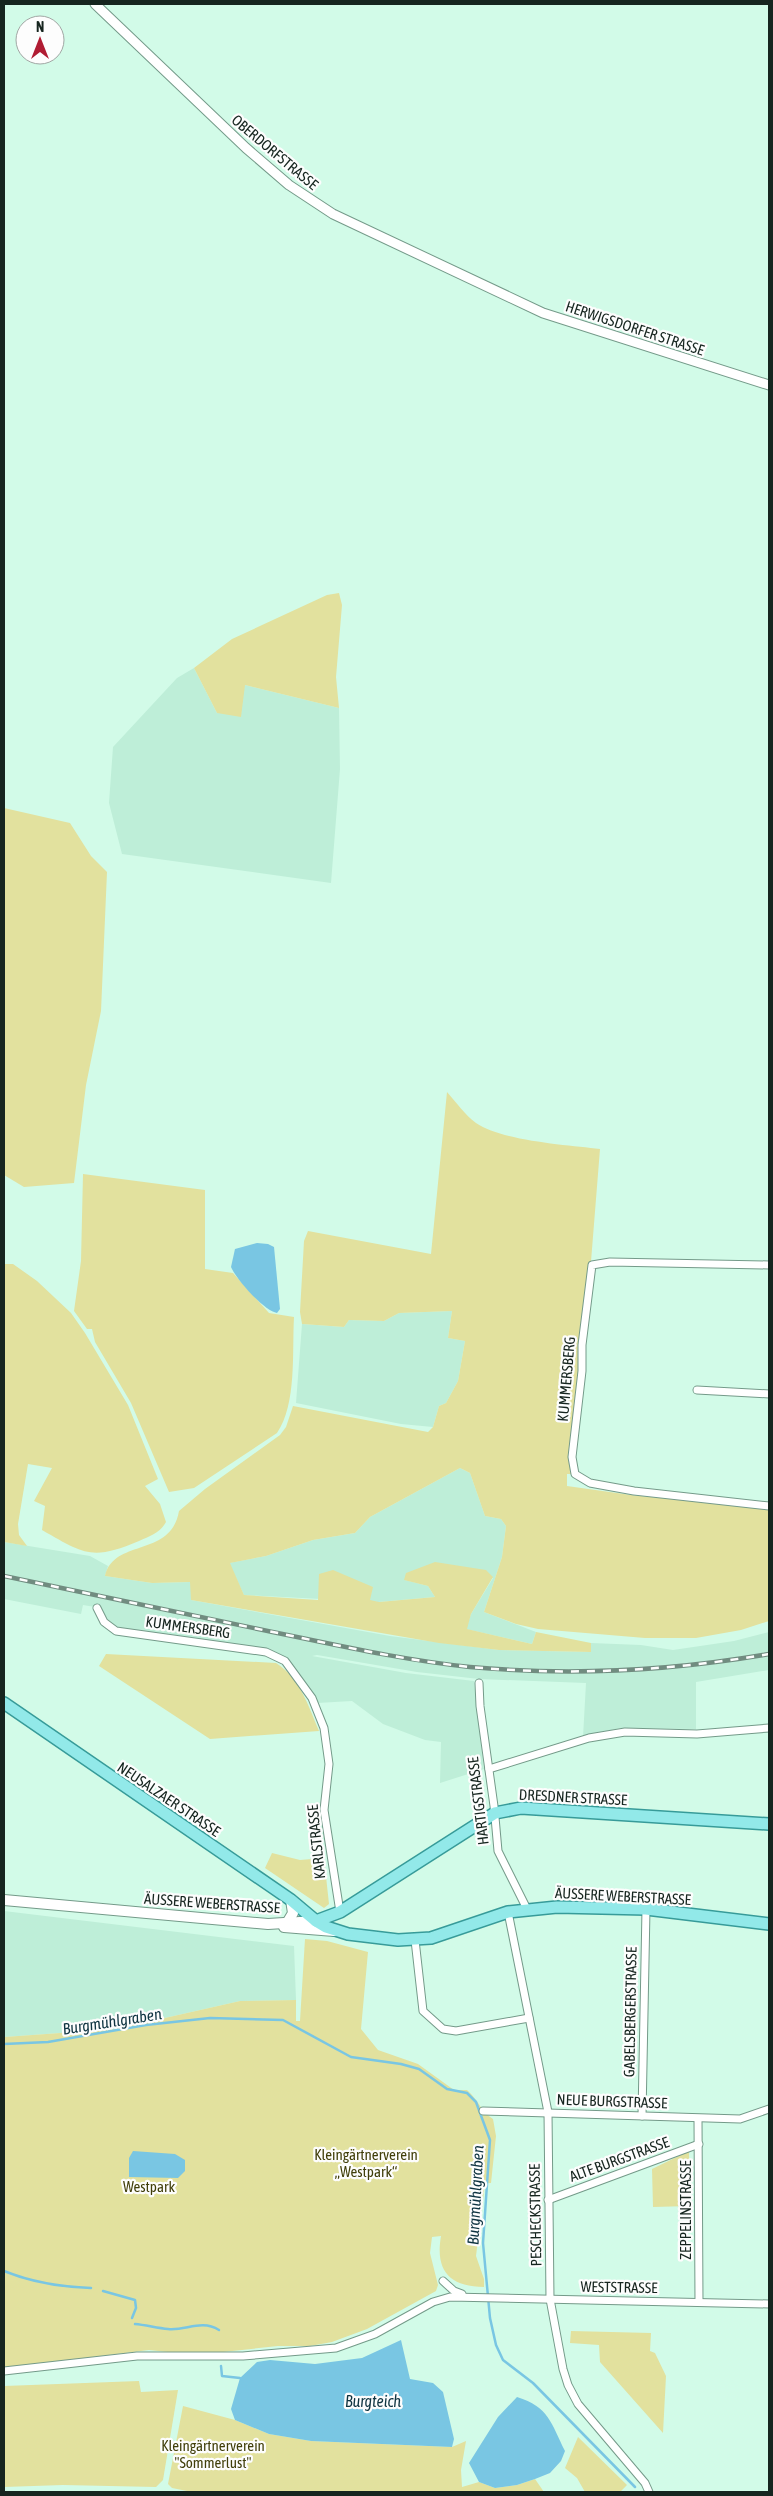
<svg xmlns="http://www.w3.org/2000/svg" width="773" height="2496" viewBox="0 0 773 2496" font-family="'Asap Condensed',sans-serif">
  <rect width="100%" height="100%" fill="#d2fbe8"/>
  <!-- built -->
  <g fill="#beeed8">
    <path d="M 194,668 L 217,713 L 245,685 L 339,708 L 340,769 L 331,883 L 122,854 L 109,803 L 113,747 L 177,678 Z"/>
    <path d="M 452,1311 L 448,1338 L 465,1341 L 458,1381 L 446,1403 L 439,1406 L 433,1427 L 401,1424 L 296,1403 L 302,1324 L 344,1327 L 349,1320 L 384,1321 L 399,1313 Z"/>
    <path d="M 460,1468 L 470,1473 L 485,1516 L 501,1519 L 506,1526 L 502,1557 L 484,1612 L 536,1632 L 532,1644 L 466,1629 L 471,1614 L 493,1578 L 405,1580 L 428,1586 L 435,1597 L 378,1602 L 244,1595 L 229,1563 L 266,1556 L 313,1540 L 355,1533 L 370,1517 Z"/>
    <path d="M 4,1542 L 90,1556 L 108,1566 L 105,1576 L 152,1583 L 191,1582 L 191,1600 L 390,1636 L 499,1650 L 591,1652 L 591,1643 L 641,1645 L 673,1650 L 734,1641 L 769,1632 L 769,1670 L 696,1682 L 696,1729 L 620,1728 L 583,1737 L 586,1683 L 479,1679 L 417,1672 L 317,1655 L 312,1656 L 406,1673 L 474,1681 L 484,1769 L 440,1783 L 441,1742 L 425,1740 L 383,1724 L 352,1701 L 317,1703 L 288,1660 L 268,1649 L 127,1630 L 116,1627 L 108,1620 L 101,1608 L 83,1605 L 81,1614 L 4,1599 Z"/>
    <path d="M 4,1911 L 294,1946 L 296,2000 L 240,2001 L 116,2029 L 4,2037 Z"/>
  </g>
  <!-- green -->
  <g fill="#e2e19e">
    <path d="M 339,593 L 342,605 L 336,677 L 339,708 L 245,685 L 241,717 L 217,713 L 194,668 L 232,639 L 327,595 Z"/>
    <path d="M 4,808 L 70,823 L 91,856 L 107,872 L 101,1011 L 86,1085 L 74,1183 L 24,1187 L 4,1175 Z"/>
    <path d="M 447,1092 C 456,1102 465,1115 476,1123 C 502,1141 567,1145 600,1149 L 574,1474 L 567,1474 L 567,1486 L 631,1495 L 769,1509 L 769,1621 L 741,1630 L 696,1638 L 645,1638 L 538,1629 L 516,1624 L 484,1612 L 502,1557 L 506,1526 L 501,1519 L 485,1516 L 470,1473 L 460,1468 L 370,1517 L 355,1533 L 313,1540 L 266,1556 L 230,1563 L 244,1595 L 318,1600 L 319,1574 L 333,1570 L 373,1587 L 370,1600 L 379,1602 L 435,1597 L 428,1586 L 404,1580 L 406,1573 L 435,1562 L 486,1570 L 493,1577 L 471,1614 L 467,1629 L 532,1644 L 536,1632 L 591,1643 L 591,1652 L 499,1650 L 439,1643 L 191,1600 L 190,1582 L 152,1583 L 105,1576 C 114,1538 171,1558 179,1511 L 205,1489 L 280,1435 L 286,1427 L 293,1406 L 428,1432 L 433,1427 L 439,1406 L 446,1403 L 458,1381 L 465,1341 L 448,1338 L 452,1311 L 399,1313 L 384,1321 L 349,1320 L 344,1327 L 302,1324 L 300,1312 L 304,1241 L 308,1231 L 431,1254 Z"/>
    <path d="M 83,1174 L 205,1190 L 205,1269 L 233,1273 L 269,1313 L 294,1317 C 292,1352 297,1404 277,1433 L 194,1488 L 169,1492 L 131,1403 L 95,1342 L 92,1329 L 87,1329 L 74,1311 L 81,1261 Z"/>
    <path d="M 4,1264 L 13,1264 L 37,1281 L 71,1313 L 85,1333 L 128,1405 L 158,1479 L 145,1486 L 160,1504 L 166,1522 C 160,1533 150,1536 139,1541 C 92,1561 84,1554 42,1530 L 45,1506 L 34,1501 L 52,1468 L 28,1464 L 18,1524 L 19,1535 L 27,1546 L 4,1542 Z"/>
    <path d="M 106,1654 L 276,1663 C 300,1678 308,1705 319,1731 L 210,1739 L 99,1666 Z"/>
    <path d="M 272,1853 L 300,1860 L 324,1858 L 329,1904 L 324,1908 L 265,1868 Z"/>
    <path d="M 305,1939 L 327,1941 L 368,1952 L 361,2029 L 378,2050 L 418,2064 L 454,2090 L 467,2090 C 480,2102 479,2109 493,2119 L 496,2136 L 491,2183 L 485,2183 L 476,2256 L 484,2279 L 484,2287 C 449,2287 435,2270 441,2236 L 432,2237 L 430,2253 L 438,2285 L 436,2291 L 367,2329 L 332,2342 L 310,2346 L 278,2346 L 195,2355 L 149,2350 L 4,2368 L 4,2037 L 116,2029 L 240,2001 L 296,2000 L 296,2021 L 300,2021 Z"/>
    <path d="M 689,2151 L 690,2206 L 653,2207 L 652,2169 Z"/>
    <path d="M 571,2331 L 651,2333 L 650,2351 L 655,2353 L 666,2376 L 663,2433 L 600,2362 L 599,2345 L 570,2343 Z"/>
    <path d="M 139,2381 L 141,2392 L 178,2390 L 163,2480 L 156,2487 L 63,2485 L 4,2487 L 4,2386 Z"/>
    <path d="M 183,2406 L 235,2420 L 269,2434 L 311,2441 L 452,2447 L 466,2441 L 461,2470 L 462,2487 L 479,2482 L 495,2488 L 517,2485 L 535,2479 L 544,2492 L 192,2492 L 172,2488 L 168,2484 Z"/>
    <path d="M 578,2437 L 627,2485 L 620,2492 L 585,2492 L 577,2478 L 565,2468 Z"/>
  </g>
  <!-- water -->
  <g fill="#79c6e3">
    <path d="M 257,1243 L 268,1244 L 274,1247 L 280,1309 L 277,1313 C 264,1311 236,1279 231,1267 L 235,1249 Z"/>
    <path d="M 133,2151 L 175,2154 L 185,2160 L 185,2171 L 178,2178 L 129,2177 L 129,2158 Z"/>
    <path d="M 401,2340 L 410,2379 L 433,2383 L 443,2392 L 454,2439 L 452,2447 L 311,2441 L 269,2434 L 235,2420 L 231,2409 L 240,2378 L 257,2362 L 270,2360 L 315,2364 L 362,2358 Z"/>
    <path d="M 517,2397 C 549,2407 551,2423 565,2451 L 561,2461 L 550,2473 L 535,2479 L 517,2485 L 495,2488 L 479,2482 L 469,2463 L 498,2417 Z"/>
  </g>
  <g fill="none" stroke-linecap="round" stroke-linejoin="round">
    <!-- stream -->
    <g stroke="#79c6e3" stroke-width="2.5">
      <path d="M 4,2044 L 48,2042 L 146,2025 L 210,2018 L 283,2020 L 351,2057 L 401,2064 L 419,2069 L 447,2089 L 467,2093 L 476,2102 L 490,2140 L 483,2243 L 490,2318 L 496,2345 L 503,2360 L 533,2383 L 635,2487"/>
      <path d="M 4,2271 C 31,2282 61,2287 91,2288"/>
      <path d="M 103,2291 L 135,2300 L 136,2308 L 132,2318"/>
      <path d="M 135,2324 C 146,2325 157,2328 168,2329 C 186,2331 201,2319 219,2330"/>
      <path d="M 221,2366 L 222,2376 L 240,2378"/>
    </g>
    <defs>
      <g id="minor">
        <path d="M 769,1265 L 610,1262 L 592,1265 L 582,1345 L 582,1371 L 572,1457 L 575,1474 L 590,1483 L 634,1491 L 769,1506"/>
        <path d="M 697,1390 L 769,1394"/>
        <path d="M 97,1608 L 104,1622 L 116,1631 L 266,1652 L 285,1661 L 312,1698 L 324,1728 L 329,1764 L 324,1810 L 340,1912"/>
        <path d="M 479,1683 L 480,1706 L 494,1806 L 498,1851 L 527,1909"/>
        <path d="M 489,1769 L 589,1738 L 625,1732 L 697,1734 L 769,1728"/>
        <path d="M 508,1912 L 548,2112 L 550,2299 L 563,2369 L 568,2385 L 578,2404 L 645,2483 L 649,2492"/>
        <path d="M 415,1940 L 423,2011 L 443,2029 L 456,2031 L 529,2018"/>
        <path d="M 483,2111 L 740,2119 L 769,2109"/>
        <path d="M 642,2116 L 646,1909"/>
        <path d="M 698,2119 L 699,2302"/>
        <path d="M 548,2200 L 699,2144"/>
        <path d="M 443,2281 L 454,2291 L 462,2294"/>
        <path d="M 4,2371 L 137,2356 L 243,2356 L 336,2348 L 375,2334 L 433,2302 L 450,2297 L 769,2304"/>
      </g>
      <path id="tertiary" d="M 95,4 L 246,148 L 289,185 L 333,214 L 543,313 L 769,385"/>
      <g id="secondary">
        <path d="M 4,1900 L 268,1924 L 316,1921"/>
        <path d="M 287,1923 L 293,1913 L 291,1900"/>
        <path d="M 284,1927 L 334,1931"/>
      </g>
      <g id="primary">
        <path d="M 4,1703 L 291,1900 L 316,1921 L 326,1927 L 348,1934 L 398,1940 L 431,1938 L 508,1912 L 557,1907 L 646,1909 L 769,1924"/>
        <path d="M 316,1921 L 340,1912 L 495,1813 L 521,1808 L 769,1824"/>
      </g>
    </defs>
    <!-- minor casing -->
    <use href="#minor" stroke="#749a89" stroke-width="9"/>
    <!-- tertiary casing -->
    <use href="#tertiary" stroke="#749a89" stroke-width="11"/>
    <!-- secondary casing -->
    <use href="#secondary" stroke="#749a89" stroke-width="12"/>
    <!-- primary casing -->
    <use href="#primary" stroke="#379b99" stroke-width="14"/>
    <!-- minor -->
    <use href="#minor" stroke="#fff" stroke-width="7"/>
    <!-- tertiary -->
    <use href="#tertiary" stroke="#fff" stroke-width="9"/>
    <!-- secondary -->
    <use href="#secondary" stroke="#fff" stroke-width="10"/>
    <!-- primary -->
    <use href="#primary" stroke="#92e9e9" stroke-width="11"/>
    <defs>
      <path id="rail" d="M 4,1576 C 90,1594 177,1612 263,1630 C 332,1644 401,1660 470,1667 C 570,1676 670,1671 769,1654"/>
    </defs>
    <!-- rail casing -->
    <use href="#rail" stroke="#718c80" stroke-width="4.5"/>
    <!-- rail -->
    <use href="#rail" stroke="#fdfdfd" stroke-width="2.5" stroke-dasharray="8" stroke-linecap="butt"/>
  </g>
  <g text-anchor="middle" dominant-baseline="central" stroke-width="4.5" stroke-linejoin="round" paint-order="stroke">
    <!-- street labels -->
    <g font-size="15" fill="#16251f" stroke="#fdfdfd">
      <text transform="translate(275 152) rotate(40)">OBERDORFSTRASSE</text>
      <text transform="translate(635 328) rotate(18)">HERWIGSDORFER STRASSE</text>
      <text transform="translate(566 1379) rotate(-85)">KUMMERSBERG</text>
      <text transform="translate(188 1627) rotate(8)">KUMMERSBERG</text>
      <text transform="translate(573 1797) rotate(3)">DRESDNER STRASSE</text>
      <text transform="translate(169 1799) rotate(34)">NEUSALZAER STRASSE</text>
      <text transform="translate(478 1801) rotate(-97)">HARTIGSTRASSE</text>
      <text transform="translate(316 1842) rotate(-96)">KARLSTRASSE</text>
      <text transform="translate(623 1896) rotate(3)">ÄUSSERE WEBERSTRASSE</text>
      <text transform="translate(212 1903) rotate(4)">ÄUSSERE WEBERSTRASSE</text>
      <text transform="translate(630 2012) rotate(-89)">GABELSBERGERSTRASSE</text>
      <text transform="translate(612 2101) rotate(2)">NEUE BURGSTRASSE</text>
      <text transform="translate(619 2159) rotate(-20)">ALTE BURGSTRASSE</text>
      <text transform="translate(685 2210) rotate(-90)">ZEPPELINSTRASSE</text>
      <text transform="translate(535 2215) rotate(-91)">PESCHECKSTRASSE</text>
      <text transform="translate(619 2287) rotate(1)">WESTSTRASSE</text>
    </g>
    <!-- park labels -->
    <g font-size="15" fill="#403e09" stroke="#fdfdfd">
      <text x="366" y="2154">Kleingärtnerverein<tspan x="366" dy="17">„Westpark“</tspan></text>
      <text x="149" y="2186">Westpark</text>
      <text x="213" y="2445">Kleingärtnerverein<tspan x="213" dy="17">"Sommerlust"</tspan></text>
    </g>
    <!-- water labels -->
    <g font-size="16" font-style="italic" fill="#0f3441" stroke="#fdfdfd">
      <text transform="translate(112 2021) rotate(-9)">Burgmühlgraben</text>
      <text transform="translate(475 2195) rotate(-87)">Burgmühlgraben</text>
      <text x="373" y="2401">Burgteich</text>
    </g>
  </g>
  <!-- border -->
  <rect width="773" height="2496" fill="none" stroke="#16251f" stroke-width="10"/>
  <!-- north arrow -->
  <g transform="translate(40 40)"><circle r="24" fill="#fdfdfd" stroke="#a1a7a4"/>
  <path d="M0-4L9 19L0 12L-9 19Z" fill="#b01c33"/>
  <text y="-8" font-size="14" font-weight="bold" text-anchor="middle" fill="#16251f">N</text>
  </g>
</svg>
